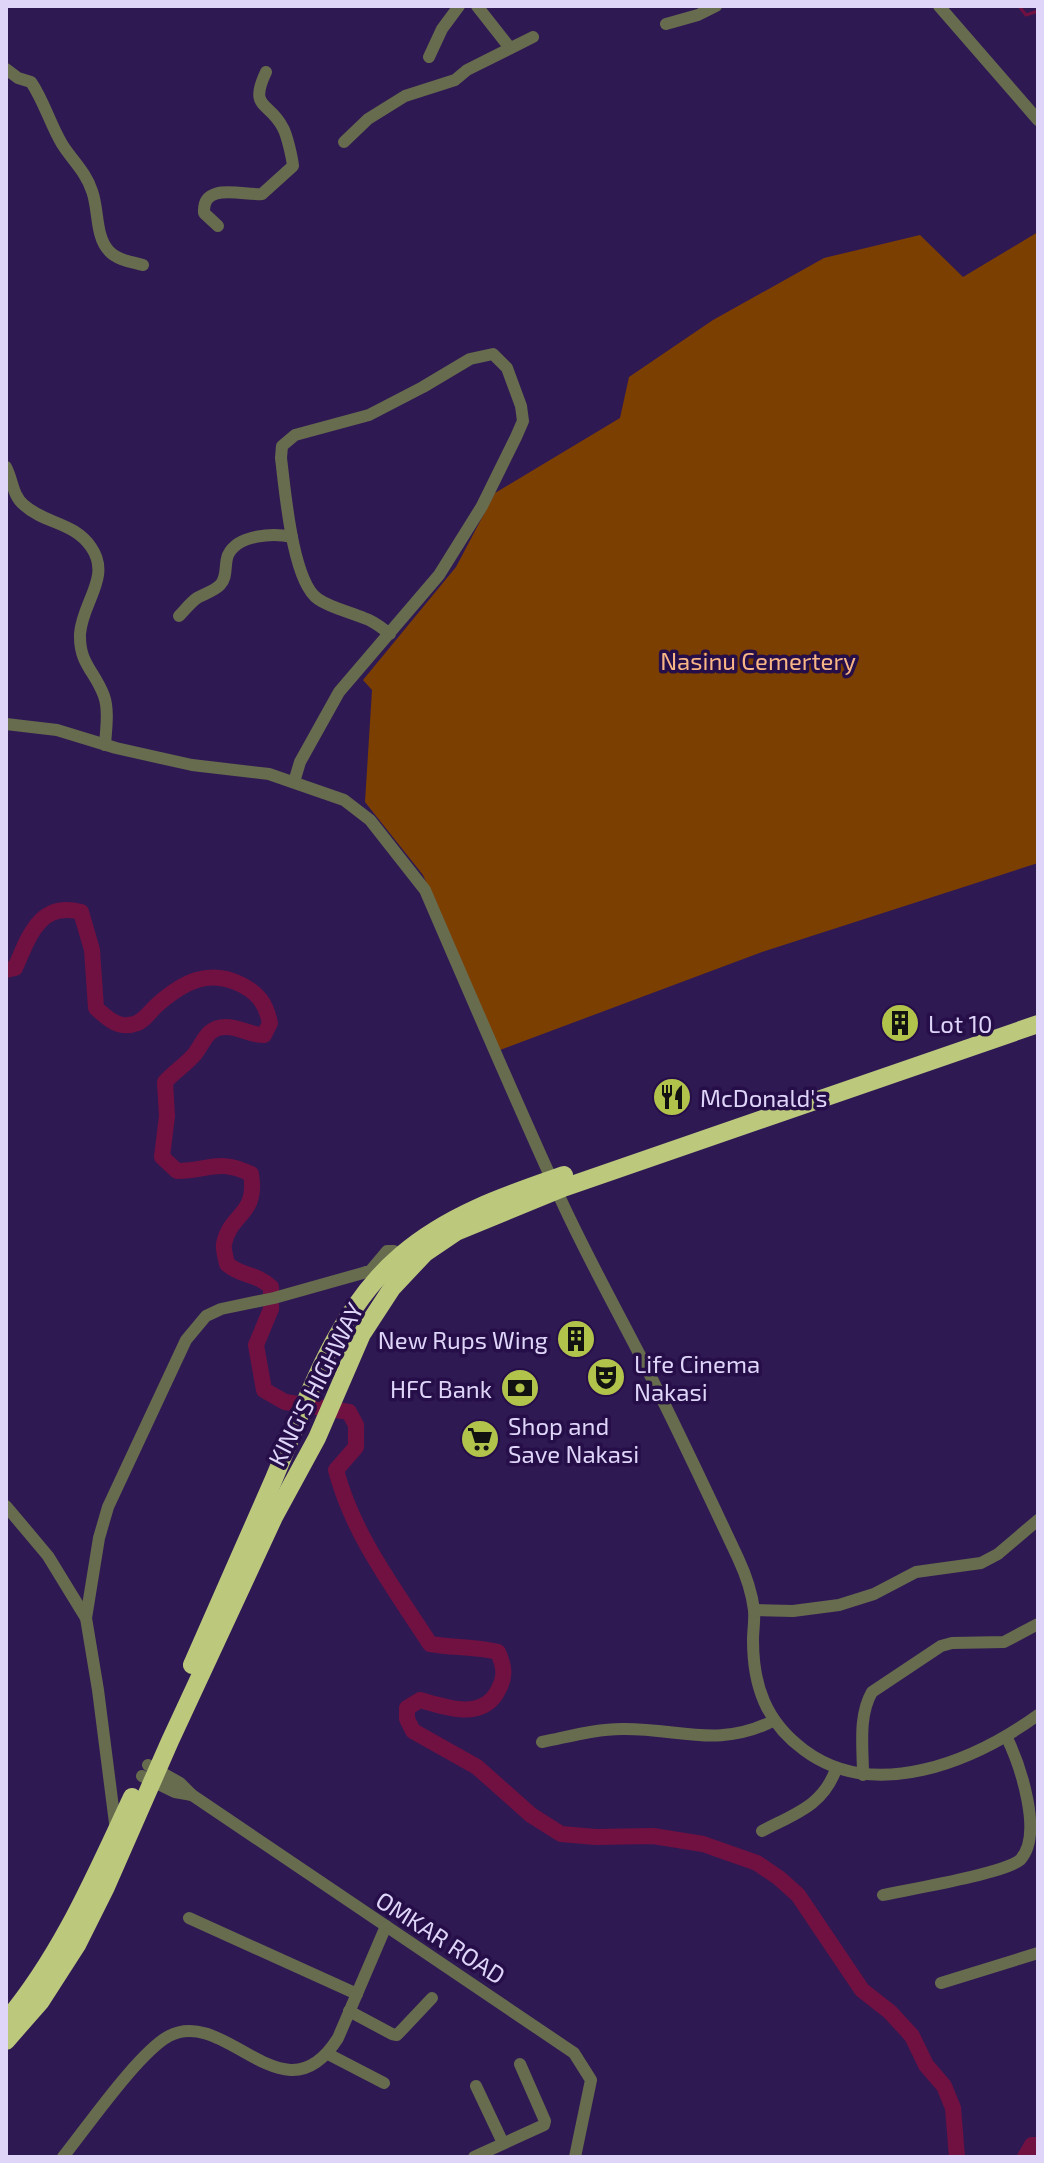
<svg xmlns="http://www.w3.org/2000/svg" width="1044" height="2163" viewBox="0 0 1044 2163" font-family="'Exo 2',sans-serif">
  <rect width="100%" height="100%" fill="#2f1953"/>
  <!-- green -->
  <path fill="#7c3f02" d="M 1038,232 L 1038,863 L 762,952 L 500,1050 L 423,875 L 365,802 L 372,690 L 363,680 L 456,567 L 495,493 L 620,418 L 629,377 L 713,320 L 824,258 L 920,235 L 963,277 Z"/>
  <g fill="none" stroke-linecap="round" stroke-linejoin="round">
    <!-- stream -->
    <path stroke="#711141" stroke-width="3" d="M 1019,6 L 1026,15 L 1038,11"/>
    <!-- river -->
    <g stroke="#711141" stroke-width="16">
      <path d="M 6,970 L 15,968 C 29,937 39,901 81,912 L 92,950 L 96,1008 C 107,1018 118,1029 134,1024 C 144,1022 150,1011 157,1005 C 183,982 209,968 242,985 C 259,994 266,1004 270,1023 L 264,1035 C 249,1035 240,1027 226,1027 C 206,1027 204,1043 194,1055 C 185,1065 174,1072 165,1082 L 167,1116 L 162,1157 L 177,1171 C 209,1171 218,1158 251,1174 C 258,1216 230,1213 224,1244 C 223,1250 226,1258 227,1264 C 244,1278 254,1272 271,1287 L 271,1309 L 256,1345 L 264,1390 L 285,1402 L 349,1412 L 356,1425 L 356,1447 L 336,1470 C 353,1535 394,1588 430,1644 C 453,1648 476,1646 498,1652 C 505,1668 506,1678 496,1694 C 479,1720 445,1707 420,1700 L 407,1708 L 407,1719 L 413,1731 L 477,1767 L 531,1815 L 561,1834 L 596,1837 L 653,1836 L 703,1844 L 757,1863 L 779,1878 L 798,1895 L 862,1990 L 890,2012 L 912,2036 L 926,2065 L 944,2086 L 953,2108 L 957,2157"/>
      <path d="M 1025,2157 L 1032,2145 L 1038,2145"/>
    </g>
    <!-- minor -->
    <g stroke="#676c4e" stroke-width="12">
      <path d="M 477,6 L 510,48"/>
      <path d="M 939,6 L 1038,120"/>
      <path d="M 666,24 L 698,15 L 716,6"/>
      <path d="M 429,57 L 442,29 L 459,6"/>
      <path d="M 6,69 L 18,78 L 31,82 C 44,101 50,124 62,144 C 72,160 86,172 92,191 C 99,210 95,236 109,251 C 117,260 132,262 143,265"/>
      <path d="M 344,142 L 368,119 L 405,96 L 455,80 L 467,70 L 533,37"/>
      <path d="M 218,226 L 204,213 C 202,181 244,196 262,194 L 293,166 C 292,157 287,135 283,128 C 270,101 248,110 266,72"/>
      <path d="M 6,467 C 13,480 12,495 24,505 C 45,524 74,522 91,547 C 112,577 82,602 80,634 C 79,664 95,671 104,696 C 109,710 106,730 105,745"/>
      <path d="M 179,616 C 185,610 190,603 197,598 C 204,594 214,591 220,585 C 228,577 224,565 228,555 C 238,534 274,533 292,537"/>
      <path d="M 6,724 L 57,730 L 116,748 L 192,765 L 269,774 L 344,800 L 370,820 L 425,890 C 468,990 511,1090 556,1189 C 583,1250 616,1308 646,1367 C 678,1430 708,1494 738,1558 C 745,1573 752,1594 754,1610 C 755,1620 753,1630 753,1640 C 753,1686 766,1722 804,1750 C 875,1803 974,1761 1038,1715"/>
      <path d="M 294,782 L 300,762 L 339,692 L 439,575 L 482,506 L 516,437 L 523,421 L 521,406 L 507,368 L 493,354 L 470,359 L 423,387 L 369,415 L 295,435 L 282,446 L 281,458 C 285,489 292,581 318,599 C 331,608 350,612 364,618 C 374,621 382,628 390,634"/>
      <path d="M 6,1506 L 48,1556 L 86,1618 L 98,1690 L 116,1831"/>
      <path d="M 754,1610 L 793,1611 L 839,1605 L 874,1594 L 916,1572 L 981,1563 L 998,1554 L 1038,1520"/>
      <path d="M 86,1618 L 99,1538 L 108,1507 L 186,1340 L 206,1316 L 221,1309 L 274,1298 L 363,1273 L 371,1270 L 387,1251 L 394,1251 L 399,1256"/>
      <path d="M 542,1742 C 568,1737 595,1729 622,1729 C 679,1728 717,1749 773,1721"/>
      <path d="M 148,1765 L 180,1783 L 192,1795 L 574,2053 L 591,2080 L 575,2157"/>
      <path d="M 863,1775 C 863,1748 858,1716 872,1692 L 941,1646 L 952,1643 L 1004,1642 L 1038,1624"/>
      <path d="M 142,1776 L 175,1792 L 192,1795"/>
      <path d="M 762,1831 C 794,1814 823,1806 836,1769"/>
      <path d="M 883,1895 C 911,1889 1002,1874 1020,1860 C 1044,1835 1020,1765 1007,1738"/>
      <path d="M 189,1918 L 357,1994"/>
      <path d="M 941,1983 L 1038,1953"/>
      <path d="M 349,2011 L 392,2034 L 397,2035 L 432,1998"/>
      <path d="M 328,2054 L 384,2083"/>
      <path d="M 476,2086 L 503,2143"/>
      <path d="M 63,2157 C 87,2127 139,2052 169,2036 C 227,2006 284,2124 338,2038 L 386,1926"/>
      <path d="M 474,2157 L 544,2125 L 545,2121 L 520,2064"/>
    </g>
    <!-- highway -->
    <g stroke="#bcc97d" stroke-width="18">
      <path d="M 192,1665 C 219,1604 246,1542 273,1481 C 306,1403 334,1312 401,1255 C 449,1214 506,1195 564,1175"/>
      <path d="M 6,2021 C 62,1954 95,1876 132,1797"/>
      <path d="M 6,2041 L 41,2001 L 77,1945 L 106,1887 L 170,1741 L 274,1517 L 317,1438 L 362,1334 L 392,1288 L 425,1253 L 456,1232 L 563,1188 L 1038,1024"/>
    </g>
  </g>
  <!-- icons -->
  <defs>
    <symbol id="building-disc" viewBox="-11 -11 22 22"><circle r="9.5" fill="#b2c34c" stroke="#260e48"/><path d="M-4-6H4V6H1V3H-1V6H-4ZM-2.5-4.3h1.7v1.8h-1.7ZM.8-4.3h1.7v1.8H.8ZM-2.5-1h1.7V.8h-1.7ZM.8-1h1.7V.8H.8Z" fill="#111"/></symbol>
    <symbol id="restaurant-disc" viewBox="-11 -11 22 22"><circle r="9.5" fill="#b2c34c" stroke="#260e48"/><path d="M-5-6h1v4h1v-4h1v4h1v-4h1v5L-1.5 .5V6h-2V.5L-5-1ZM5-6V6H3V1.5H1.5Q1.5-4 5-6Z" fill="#111"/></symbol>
    <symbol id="theatre-disc" viewBox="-11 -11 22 22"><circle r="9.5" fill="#b2c34c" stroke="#260e48"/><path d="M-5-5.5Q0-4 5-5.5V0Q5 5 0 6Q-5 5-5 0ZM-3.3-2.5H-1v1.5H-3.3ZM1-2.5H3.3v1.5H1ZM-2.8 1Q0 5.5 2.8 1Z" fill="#111"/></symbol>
    <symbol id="bank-disc" viewBox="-11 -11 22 22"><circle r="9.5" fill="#b2c34c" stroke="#260e48"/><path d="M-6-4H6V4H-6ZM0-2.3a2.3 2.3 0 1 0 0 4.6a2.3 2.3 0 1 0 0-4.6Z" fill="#111"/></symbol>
    <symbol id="supermarket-disc" viewBox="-11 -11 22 22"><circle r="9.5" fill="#b2c34c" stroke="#260e48"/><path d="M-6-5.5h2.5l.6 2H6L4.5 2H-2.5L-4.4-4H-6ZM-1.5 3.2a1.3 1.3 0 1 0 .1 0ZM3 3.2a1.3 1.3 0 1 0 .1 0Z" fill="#111"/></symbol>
  </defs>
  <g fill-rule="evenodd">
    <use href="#building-disc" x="878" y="1001" width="44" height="44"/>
    <use href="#restaurant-disc" x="650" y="1075" width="44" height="44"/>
    <use href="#building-disc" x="554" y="1317" width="44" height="44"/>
    <use href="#theatre-disc" x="584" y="1355" width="44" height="44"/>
    <use href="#bank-disc" x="498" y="1366" width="44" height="44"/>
    <use href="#supermarket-disc" x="458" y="1417" width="44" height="44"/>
  </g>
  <g text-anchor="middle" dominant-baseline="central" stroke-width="7" stroke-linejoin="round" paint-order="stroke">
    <!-- park labels -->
    <g font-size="24" fill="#f8b687" stroke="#260e48">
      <text x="758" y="660">Nasinu Cemertery</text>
    </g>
    <!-- poi labels -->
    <g font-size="24" fill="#ded5f9" stroke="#260e48" text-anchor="start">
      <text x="928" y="1023">Lot 10</text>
      <text x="700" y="1097">McDonald's</text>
      <text x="548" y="1339" text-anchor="end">New Rups Wing</text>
      <text x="634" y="1363">Life Cinema<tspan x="634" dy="28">Nakasi</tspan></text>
      <text x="492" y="1388" text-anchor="end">HFC Bank</text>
      <text x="508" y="1425">Shop and<tspan x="508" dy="28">Save Nakasi</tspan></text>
    </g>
    <!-- street labels -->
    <g font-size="24" fill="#ded5f9" stroke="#260e48">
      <text transform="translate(315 1384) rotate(-63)">KING'S HIGHWAY</text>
      <text transform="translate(441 1937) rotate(33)">OMKAR ROAD</text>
    </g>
  </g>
  <!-- border -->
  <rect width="1044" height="2163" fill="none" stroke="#ded5f9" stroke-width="16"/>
</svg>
